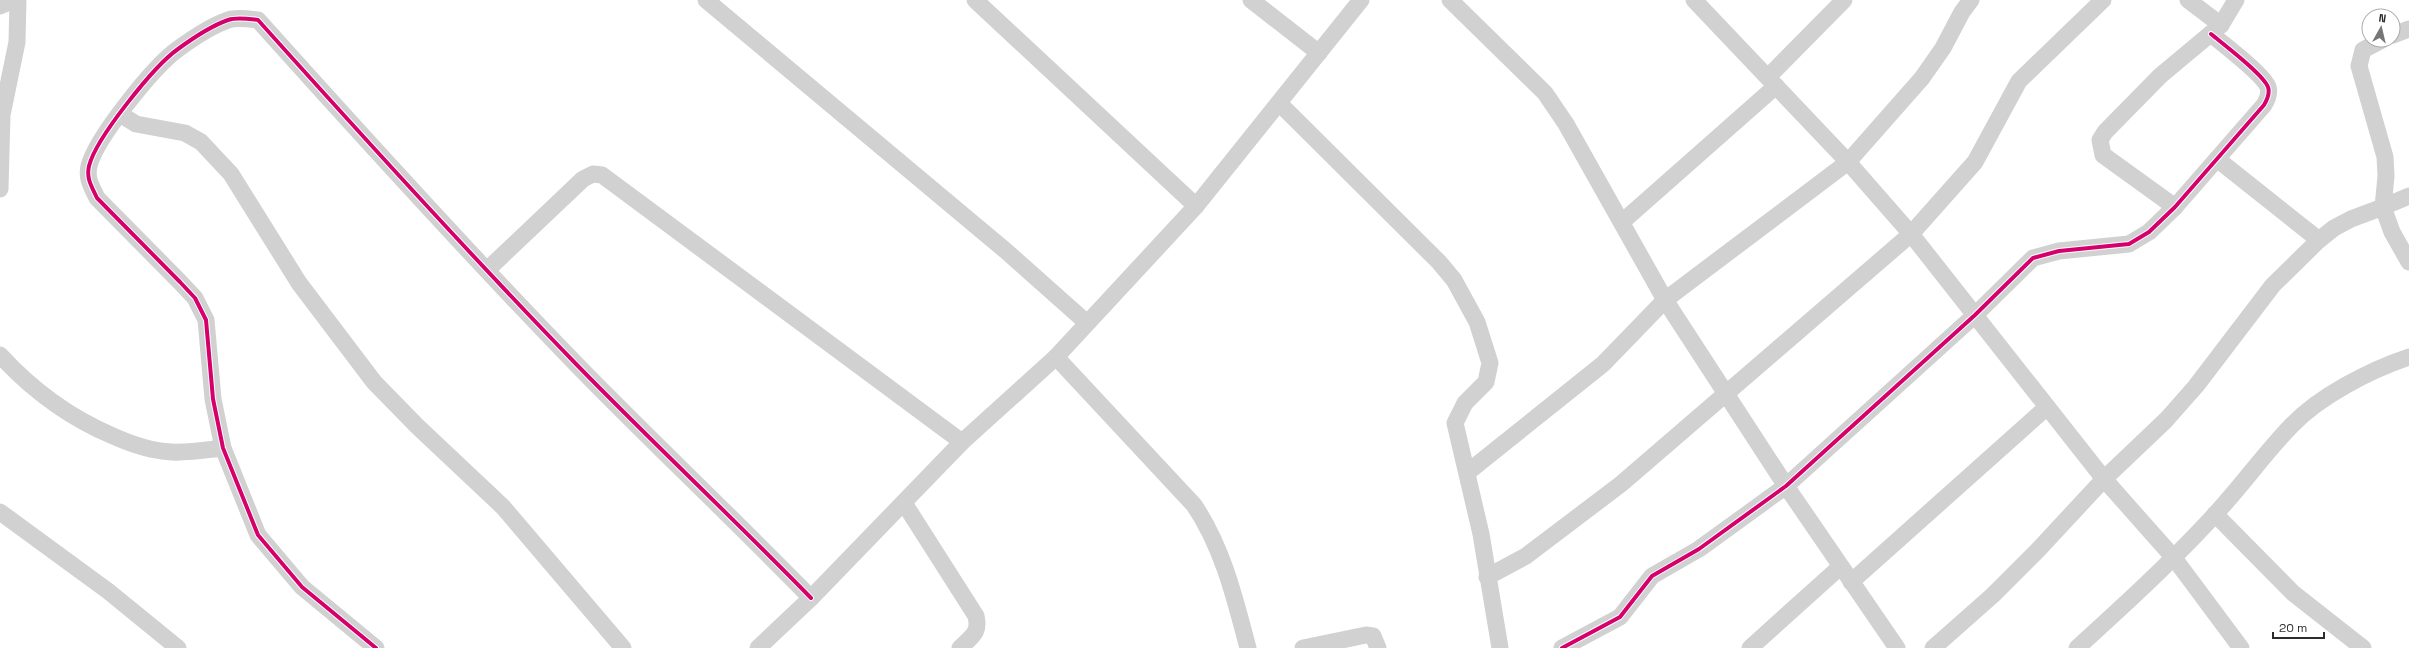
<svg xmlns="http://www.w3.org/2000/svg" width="2409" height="648" viewBox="0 0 2409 648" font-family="'Space Grotesk',sans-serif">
  <rect width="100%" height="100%" fill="#fff"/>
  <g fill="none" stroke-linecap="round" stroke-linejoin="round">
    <!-- minor -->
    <g stroke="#d1d1d1" stroke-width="17">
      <path d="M 706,0 L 1006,251 L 1087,323"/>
      <path d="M 975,0 L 1196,206"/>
      <path d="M 1251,0 L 1319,53"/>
      <path d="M 1450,0 L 1545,93 L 1566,124 L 1665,300 L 1786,486 L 1897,648"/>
      <path d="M 1694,0 L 1848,162 L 1911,234 L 2104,479 L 2174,558 L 2241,648"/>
      <path d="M 2188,0 L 2221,25"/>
      <path d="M 0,6 L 14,0"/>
      <path d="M 2393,35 L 2409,29"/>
      <path d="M 2382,40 L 2363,50 L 2359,66 L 2385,157 L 2386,176 L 2383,207 L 2409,196"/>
      <path d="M 1768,77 L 1844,0"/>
      <path d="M 1279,103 L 1439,262 L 1454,280 L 1477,322 L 1490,363 L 1486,382 L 1465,403 L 1455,423 L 1481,534 L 1500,648"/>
      <path d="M 120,114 L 136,124 L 185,133 L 201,142 L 231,174 L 299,283 L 374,382 L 417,426 L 503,507 L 623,648"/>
      <path d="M 2217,159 L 2319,240"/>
      <path d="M 0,189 L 2,115 L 17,42 L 18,0"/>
      <path d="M 2175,207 L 2103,155 L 2100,140 L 2105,132 L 2160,76 L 2221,25 L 2236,0"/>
      <path d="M 1622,222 L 1776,86"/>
      <path d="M 487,270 L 583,179 L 593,174 L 602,175 L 962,442"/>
      <path d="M 0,355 C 33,391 68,417 113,436 C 131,444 151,451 171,452 C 188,453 206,450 223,448"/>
      <path d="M 1056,357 L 1194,505 C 1223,548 1235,599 1248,648"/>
      <path d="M 1468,472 L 1603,364 L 1665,300 L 1848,162 L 1922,78 L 1943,48 L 1962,12 L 1971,0"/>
      <path d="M 904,503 L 976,616 C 980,633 972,636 960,648"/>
      <path d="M 0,512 L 108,591 L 178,648"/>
      <path d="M 2215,514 L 2293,593 L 2363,648"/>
      <path d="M 1487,577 L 1526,556 L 1621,484 L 1911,234 L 1975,162 L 2019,81 L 2103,0"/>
      <path d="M 1851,582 L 2047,407"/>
      <path d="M 376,648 L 302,587 L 258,535 L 223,448 L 213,399 L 206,320 L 195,298 L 180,282 L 97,198 C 92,187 86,179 89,166 C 96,138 154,66 178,49 C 193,38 211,26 228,20 C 237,17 249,19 258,20 C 363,137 468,253 577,365 C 654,444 734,519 811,598"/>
      <path d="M 758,648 L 811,598 L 962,442 L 1056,357 L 1196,206 L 1361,0"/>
      <path d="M 1303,648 L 1366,635 L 1373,636 L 1378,648"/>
      <path d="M 1562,648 L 1620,617 L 1652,576 L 1699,549 L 1786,486 L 1975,315 L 2033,258 L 2059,251 L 2129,244 L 2149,232 L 2175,207 L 2264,105 C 2267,100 2270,93 2268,87 C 2263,74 2223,44 2211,34"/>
      <path d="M 1750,648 L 1840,567"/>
      <path d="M 1933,648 L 1993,595 L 2038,550 L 2104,479 L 2166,420 L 2196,386 L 2273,285 L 2319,240 L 2334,228 L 2351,219 L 2383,207 L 2392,232 L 2409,262"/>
      <path d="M 2077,648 C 2122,607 2167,566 2208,522 C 2238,491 2262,456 2292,425 C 2320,396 2370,370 2409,357"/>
    </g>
    <defs>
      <g id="cycleway">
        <path d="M 376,648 L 302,587 L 258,535 L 223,448 L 213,399 L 206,320 L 195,298 L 180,282 L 97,198 C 92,187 86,179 89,166 C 96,138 154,66 178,49 C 193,38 211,26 228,20 C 237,17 249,19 258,20 C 363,137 468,253 577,365 C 654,444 734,519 811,598"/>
        <path d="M 1562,648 L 1620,617 L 1652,576 L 1699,549 L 1786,486 L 1975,315 L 2033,258 L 2059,251 L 2129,244 L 2149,232 L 2175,207 L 2264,105 C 2267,100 2270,93 2268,87 C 2263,74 2223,44 2211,34"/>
      </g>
    </defs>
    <!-- cycleway casing -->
    <use href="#cycleway" stroke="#fff" stroke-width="6"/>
    <!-- cycleway -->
    <use href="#cycleway" stroke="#d6006c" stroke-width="4"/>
  </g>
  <!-- north arrow -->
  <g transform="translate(2381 28) rotate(8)"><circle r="19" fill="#ffffff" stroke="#ababab"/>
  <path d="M0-3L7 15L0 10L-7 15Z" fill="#767676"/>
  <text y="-6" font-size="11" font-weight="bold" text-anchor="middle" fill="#2c2c2c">N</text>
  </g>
  <!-- scale -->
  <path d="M2273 632v6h51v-6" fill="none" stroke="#2c2c2c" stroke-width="2"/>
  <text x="2279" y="632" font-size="12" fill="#2c2c2c" stroke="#ffffff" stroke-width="3" paint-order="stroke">20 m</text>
</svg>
